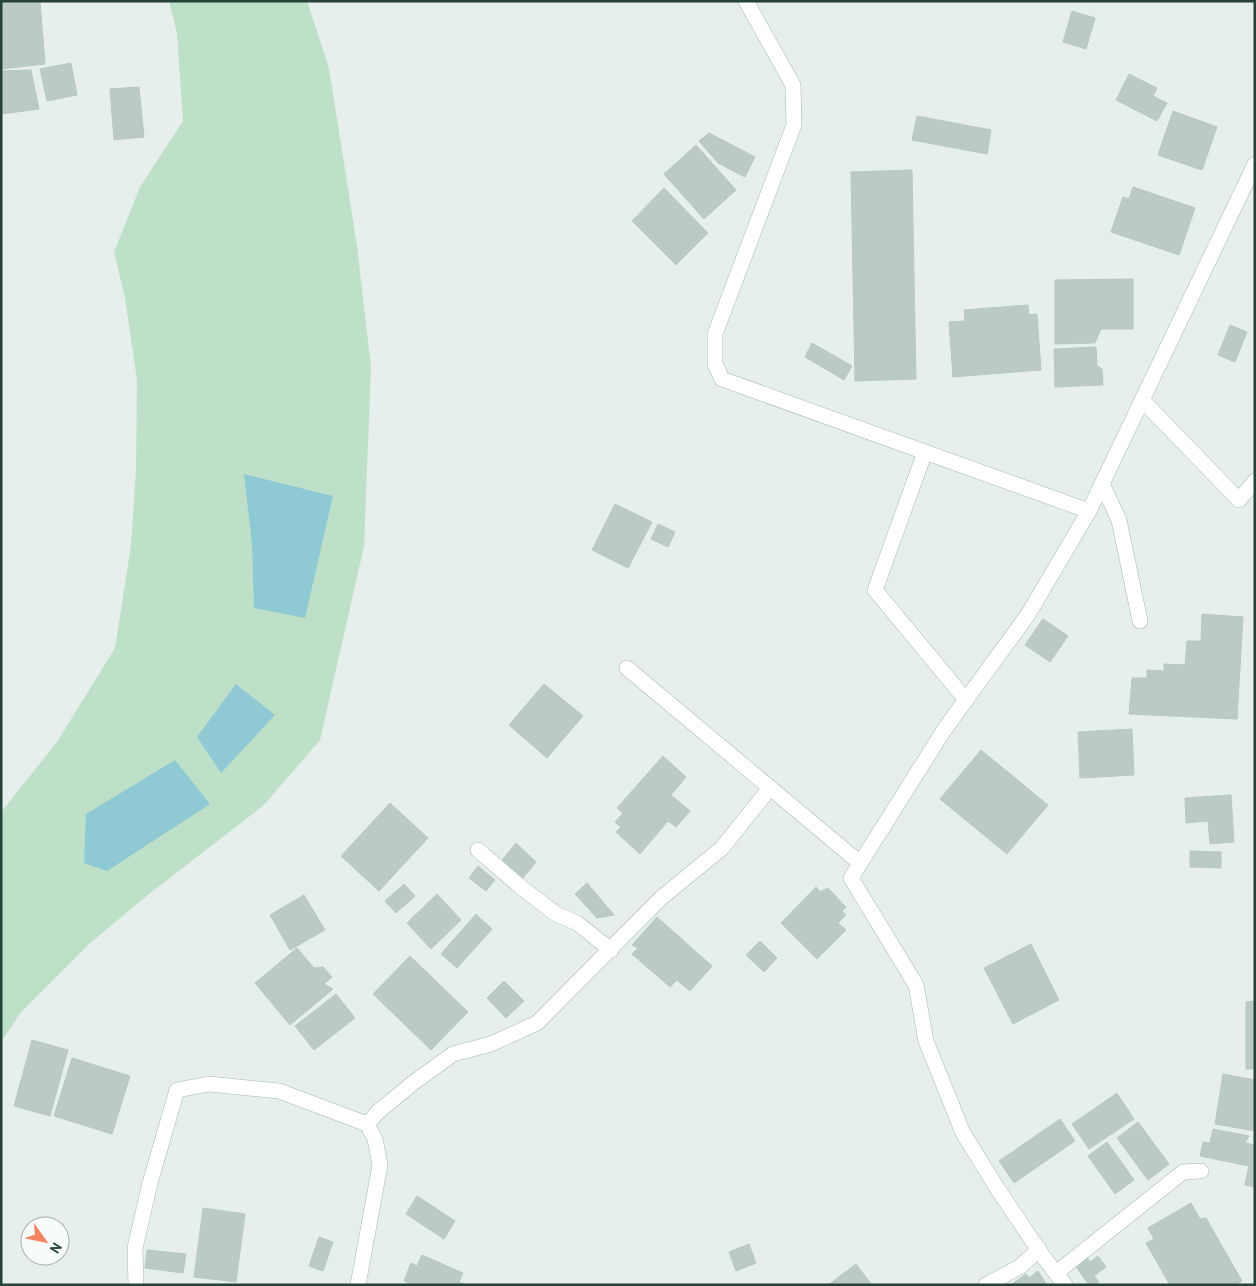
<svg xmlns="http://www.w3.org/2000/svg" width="1256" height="1286" viewBox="0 0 1256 1286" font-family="'PT Sans',sans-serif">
  <rect width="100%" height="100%" fill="#e6efeb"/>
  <!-- green -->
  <path fill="#bfe0c8" d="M 169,1 L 307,1 L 329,68 L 357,246 L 371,367 L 364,546 L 320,740 L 264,805 L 149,894 L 89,944 L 21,1012 L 1,1042 L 1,812 L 57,742 L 115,648 L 131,545 L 136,469 L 137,380 L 125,298 L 114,252 L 140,187 L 183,121 L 177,33 Z"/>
  <!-- water -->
  <g fill="#8ec9d4">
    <path d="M 244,474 L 333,496 L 305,618 L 254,608 L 252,544 Z"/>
    <path d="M 236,684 L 275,715 L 221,773 L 197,737 Z"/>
    <path d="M 175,760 L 210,804 L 107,871 L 84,863 L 86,814 Z"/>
  </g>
  <!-- building -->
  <g fill="#bbcac4" stroke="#b8c9c2">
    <path d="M 1,1 L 40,1 L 45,64 L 1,69 Z"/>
    <path d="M 1072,11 L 1095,18 L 1086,49 L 1063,42 Z"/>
    <path d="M 71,63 L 77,95 L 47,101 L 40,69 Z"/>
    <path d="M 31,70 L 39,109 L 1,114 L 1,71 Z"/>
    <path d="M 1129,74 L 1157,88 L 1153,96 L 1167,103 L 1157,121 L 1116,100 Z"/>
    <path d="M 139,87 L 144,137 L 114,140 L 110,89 Z"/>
    <path d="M 1173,111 L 1217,127 L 1202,170 L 1158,155 Z"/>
    <path d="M 917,116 L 991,130 L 987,154 L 912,140 Z"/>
    <path d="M 709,133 L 755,157 L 745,177 L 718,163 L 699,141 Z"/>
    <path d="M 696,145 L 736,190 L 704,219 L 664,174 Z"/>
    <path d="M 912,170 L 916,379 L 855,381 L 851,172 Z"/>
    <path d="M 1133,187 L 1195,208 L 1179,255 L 1111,232 L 1123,197 L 1129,199 Z"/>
    <path d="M 664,188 L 708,233 L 676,265 L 632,221 Z"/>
    <path d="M 1133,279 L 1133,329 L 1101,329 L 1095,343 L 1055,344 L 1055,280 Z"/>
    <path d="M 1028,305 L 1029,315 L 1037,314 L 1041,370 L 953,377 L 949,322 L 965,321 L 964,310 Z"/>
    <path d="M 1230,325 L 1247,332 L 1235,362 L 1218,355 Z"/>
    <path d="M 812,343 L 852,366 L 844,380 L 805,357 Z"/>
    <path d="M 1096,347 L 1097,366 L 1102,369 L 1103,385 L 1055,387 L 1054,349 Z"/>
    <path d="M 615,504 L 652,522 L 628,568 L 592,550 Z"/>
    <path d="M 658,524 L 675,532 L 668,547 L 651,539 Z"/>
    <path d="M 1202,614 L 1243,617 L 1237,719 L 1129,714 L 1132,678 L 1147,678 L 1147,670 L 1164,671 L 1164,664 L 1185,665 L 1187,641 L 1201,641 Z"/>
    <path d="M 1043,619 L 1068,636 L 1050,662 L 1025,645 Z"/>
    <path d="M 544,684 L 583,716 L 547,758 L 509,725 Z"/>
    <path d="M 1132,729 L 1134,775 L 1080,778 L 1078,732 Z"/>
    <path d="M 981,750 L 1048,805 L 1007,854 L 940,799 Z"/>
    <path d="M 663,756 L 686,777 L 671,795 L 690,811 L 676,827 L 668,821 L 640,854 L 616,832 L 621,827 L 615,822 L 623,813 L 617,808 Z"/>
    <path d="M 1231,795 L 1234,842 L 1210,844 L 1208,821 L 1186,823 L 1185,798 Z"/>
    <path d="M 390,803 L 428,838 L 379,891 L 341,856 Z"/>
    <path d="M 516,843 L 536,862 L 523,878 L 502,860 Z"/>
    <path d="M 1190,851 L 1221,852 L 1221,868 L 1190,867 Z"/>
    <path d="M 478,866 L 495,880 L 486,891 L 469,878 Z"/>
    <path d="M 587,883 L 614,915 L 597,918 L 575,894 Z"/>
    <path d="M 404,884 L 415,896 L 396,913 L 385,901 Z"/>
    <path d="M 816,887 L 820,892 L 828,888 L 846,907 L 842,911 L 846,915 L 838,923 L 846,930 L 817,959 L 781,923 Z"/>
    <path d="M 437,894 L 461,920 L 431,949 L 407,923 Z"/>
    <path d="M 304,895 L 325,930 L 290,950 L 270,915 Z"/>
    <path d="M 476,914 L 492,929 L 457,968 L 441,954 Z"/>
    <path d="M 657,917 L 712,966 L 690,991 L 677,980 L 670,987 L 632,954 L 638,948 L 632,945 Z"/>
    <path d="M 760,941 L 777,958 L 764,972 L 746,955 Z"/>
    <path d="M 1031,944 L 1059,1000 L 1013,1024 L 984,968 Z"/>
    <path d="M 297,948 L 314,968 L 323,967 L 332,977 L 324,984 L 333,989 L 290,1025 L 255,983 Z"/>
    <path d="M 410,956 L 468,1012 L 431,1050 L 373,994 Z"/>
    <path d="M 504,981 L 524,1001 L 506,1018 L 487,998 Z"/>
    <path d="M 336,994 L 355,1018 L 314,1050 L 295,1026 Z"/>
    <path d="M 1255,1001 L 1255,1069 L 1246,1069 L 1246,1002 Z"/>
    <path d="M 32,1040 L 68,1050 L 50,1116 L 14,1106 Z"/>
    <path d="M 72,1058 L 130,1076 L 112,1134 L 54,1116 Z"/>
    <path d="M 1223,1074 L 1255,1080 L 1255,1131 L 1215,1124 Z"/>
    <path d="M 1117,1093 L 1134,1119 L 1089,1149 L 1072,1124 Z"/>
    <path d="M 1060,1119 L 1075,1141 L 1014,1183 L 999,1161 Z"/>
    <path d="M 1138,1122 L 1169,1164 L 1148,1180 L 1117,1138 Z"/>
    <path d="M 1213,1129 L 1249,1136 L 1245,1143 L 1255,1145 L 1255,1187 L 1245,1185 L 1249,1166 L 1200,1156 L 1203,1142 L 1210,1143 Z"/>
    <path d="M 1107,1142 L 1134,1180 L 1115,1194 L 1088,1156 Z"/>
    <path d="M 417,1196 L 455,1221 L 444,1239 L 406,1214 Z"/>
    <path d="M 1191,1203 L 1200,1219 L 1206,1218 L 1242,1281 L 1234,1285 L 1170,1285 L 1146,1243 L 1154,1239 L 1148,1228 Z"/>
    <path d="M 203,1208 L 245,1214 L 236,1282 L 194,1277 Z"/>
    <path d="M 319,1237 L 333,1242 L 323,1271 L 309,1266 Z"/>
    <path d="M 749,1244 L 756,1263 L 736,1271 L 729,1252 Z"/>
    <path d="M 147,1250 L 186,1254 L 183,1273 L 145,1268 Z"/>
    <path d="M 422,1255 L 463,1273 L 459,1282 L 467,1285 L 408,1285 L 409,1283 L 404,1281 L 411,1263 L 417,1266 Z"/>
    <path d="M 1098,1256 L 1106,1267 L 1094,1276 L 1099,1282 L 1096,1285 L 1089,1285 L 1075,1265 L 1087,1257 L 1090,1262 Z"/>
    <path d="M 856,1264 L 872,1285 L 828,1285 Z"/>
    <path d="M 1038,1271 L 1047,1285 L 1011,1285 L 1026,1274 L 1029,1278 Z"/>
  </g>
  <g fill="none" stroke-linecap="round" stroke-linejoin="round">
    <defs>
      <g id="street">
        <path d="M 746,1 L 793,85 L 794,125 L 715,334 L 715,364 L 722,379 L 1089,511"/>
        <path d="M 1142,400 L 1239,500 L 1255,481"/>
        <path d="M 925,452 L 875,590 L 966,700"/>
        <path d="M 1102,484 L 1119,520 L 1140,621"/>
        <path d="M 627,668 L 860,863"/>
        <path d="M 478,850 L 522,888 L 556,914 L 577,923 L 611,950"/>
        <path d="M 1056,1273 L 1183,1172 L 1201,1171"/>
        <path d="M 136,1285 L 135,1248 L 150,1183 L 177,1090 L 209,1084 L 279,1091 L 367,1124 L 379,1111 L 413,1083 L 453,1054 L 491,1044 L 537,1023 L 661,898 L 722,848 L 770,788"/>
        <path d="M 358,1285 L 380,1165 L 375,1139 L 367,1124"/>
        <path d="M 986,1285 L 1021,1266 L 1039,1249"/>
        <path d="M 1065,1285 L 1042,1255 L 997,1188 L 963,1133 L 926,1041 L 916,985 L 851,878 L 944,730 L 1029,613 L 1089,511 L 1255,164"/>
      </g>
    </defs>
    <!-- street casing -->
    <use href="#street" stroke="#a8b8b2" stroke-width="16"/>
    <!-- street -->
    <use href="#street" stroke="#fff" stroke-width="15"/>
  </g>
  <!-- border -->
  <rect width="1256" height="1286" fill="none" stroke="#24423a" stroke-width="5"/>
  <!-- north arrow -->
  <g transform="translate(45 1241) rotate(123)"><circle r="24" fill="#f7fbf9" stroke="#a3b1ad"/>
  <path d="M0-4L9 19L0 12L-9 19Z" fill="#f4845f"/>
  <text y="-8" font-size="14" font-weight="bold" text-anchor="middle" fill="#24423a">N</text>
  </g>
</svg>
